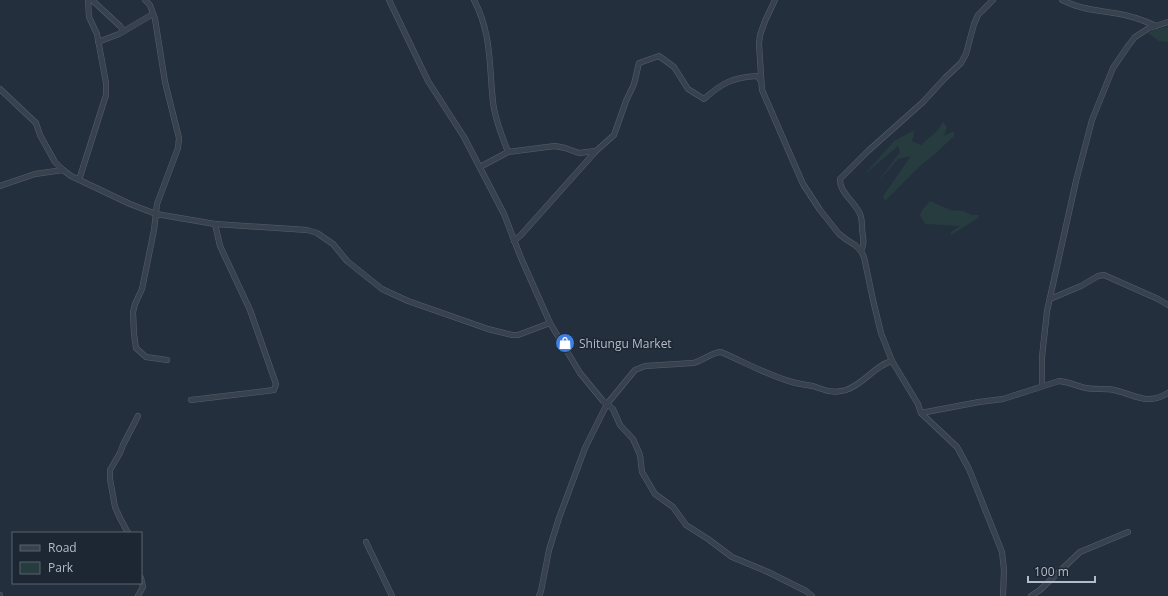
<svg xmlns="http://www.w3.org/2000/svg" width="1168" height="596" viewBox="0 0 1168 596" font-family="'Open Sans',sans-serif">
  <rect width="100%" height="100%" fill="#242f3e"/>
  <!-- green -->
  <g fill="#263c3f">
    <path d="M 1168,27 L 1168,42 L 1159,41 L 1148,33 L 1155,29 Z"/>
    <path d="M 943,122 L 947,127 L 944,136 L 954,131 L 954,136 L 935,154 L 921,165 L 885,201 L 883,196 L 911,156 L 898,159 L 878,182 L 900,152 L 898,146 L 864,175 L 894,141 L 915,130 L 912,141 L 921,145 L 938,130 Z"/>
    <path d="M 930,201 L 950,210 L 963,211 L 972,215 L 979,215 L 978,218 L 951,235 L 951,232 L 960,226 L 925,224 L 920,215 L 923,209 Z"/>
  </g>
  <g fill="none" stroke-linecap="round" stroke-linejoin="round">
    <defs>
      <g id="street">
        <path d="M 92,0 L 120,26 L 124,31"/>
        <path d="M 145,0 L 150,5 L 155,19 L 165,82 L 179,138 L 178,148 L 157,204 L 154,230 L 142,289 L 135,304 L 133,312 L 134,334 L 136,348 L 146,357 L 167,360"/>
        <path d="M 389,0 L 428,81 L 464,137 L 504,214 L 521,258 L 550,323"/>
        <path d="M 474,0 C 492,34 489,66 493,102 C 495,120 502,136 508,152"/>
        <path d="M 775,0 L 765,21 L 760,35 L 759,44 L 762,90 L 803,184 L 820,210 L 839,234 L 847,240 L 855,245 L 861,251 L 864,257 L 873,300 L 881,333 L 892,361 L 918,404 L 921,413 L 979,402 L 1003,399 L 1059,381 C 1069,382 1077,386 1086,388 C 1096,390 1105,388 1114,390 C 1136,395 1146,406 1168,393"/>
        <path d="M 1062,0 C 1080,9 1094,10 1114,13 C 1128,15 1143,20 1156,26"/>
        <path d="M 98,42 L 119,34 L 153,14"/>
        <path d="M 0,89 L 36,123 L 40,135 L 55,162 L 63,170 L 71,176 L 130,204 L 156,214 L 215,224 L 307,230 L 317,233 L 333,244 L 347,261 L 382,289 L 408,301 L 488,329 L 512,335 L 518,335 L 550,323 L 580,373 L 603,401 L 613,409 L 620,425 L 633,439 L 640,455 L 642,472 L 655,494 L 673,507 L 686,525 L 708,539 L 732,557 L 768,572 L 806,591 L 812,596"/>
        <path d="M 480,167 L 508,152 L 547,147 L 555,146 L 565,148 L 579,153 L 596,151"/>
        <path d="M 79,180 L 106,95 L 106,83 L 97,34 L 89,17 L 88,0"/>
        <path d="M 0,186 L 35,174 L 63,170"/>
        <path d="M 514,241 L 521,235 L 596,151 L 614,135 L 626,101 L 634,84 L 639,63 L 659,56 L 674,67 L 688,89 L 704,99 C 722,83 733,77 758,76 L 760,80"/>
        <path d="M 861,251 C 865,243 863,238 862,229 C 862,224 862,218 860,214 C 855,202 839,192 840,179 L 868,151 L 923,102 L 945,78 L 961,63 L 966,54 L 974,24 L 978,15 L 993,0"/>
        <path d="M 1050,299 L 1081,286 L 1098,276 L 1104,275 L 1158,299 L 1168,305"/>
        <path d="M 1042,386 L 1042,357 L 1047,311 L 1076,181 L 1092,120 L 1113,68 L 1128,46 L 1135,37 L 1149,28 L 1168,22"/>
        <path d="M 191,400 L 274,390 L 276,384 L 250,310 L 220,246 L 215,224"/>
        <path d="M 921,413 L 957,447 L 969,469 L 1002,552 L 1004,570 L 1003,596"/>
        <path d="M 128,533 L 120,518 L 115,507 L 110,479 L 110,470 L 120,453 L 123,445 L 138,416"/>
        <path d="M 366,542 L 392,596"/>
        <path d="M 0,595 L 0,596"/>
        <path d="M 138,596 L 143,587 L 141,578"/>
        <path d="M 539,596 L 541,591 L 549,550 L 559,518 L 585,448 L 607,404 L 635,370 L 645,366 L 693,363 C 703,361 712,352 721,352 C 744,362 767,375 792,382 C 799,384 806,385 813,386 C 824,390 834,394 846,390 C 864,384 874,366 892,361"/>
        <path d="M 1031,596 L 1040,590 L 1080,552 L 1128,532"/>
      </g>
    </defs>
    <!-- street casing -->
    <use href="#street" stroke="#565f6c" stroke-width="6"/>
    <!-- street -->
    <use href="#street" stroke="#38414e" stroke-width="5"/>
  </g>
  <!-- icons -->
  <defs>
    <symbol id="shop-disc" viewBox="-11 -11 22 22"><circle r="9.5" fill="#3f7fe0" stroke="#1d2633"/><path d="M-5-2.5h2.3a2.7 3.5 0 0 1 5.4 0H5L5.5 6h-11ZM-1.5-2.5h3a1.5 2.3 0 0 0-3 0Z" fill="#fff"/></symbol>
  </defs>
  <g fill-rule="evenodd">
    <use href="#shop-disc" x="554" y="332" width="22" height="22"/>
  </g>
  <g text-anchor="middle" dominant-baseline="central" stroke-width="3" stroke-linejoin="round" paint-order="stroke">
    <!-- poi labels -->
    <g font-size="12" fill="#b4bcc9" stroke="#1d2633" text-anchor="start">
      <text x="579" y="343">Shitungu Market</text>
    </g>
  </g>
  <!-- legend -->
  <rect x="12" y="532" width="130" height="52" fill="#1d2633" stroke="#59626f"/>
  <rect x="20" y="545" width="20" height="6" fill="#38414e" stroke="#59626f"/>
  <text x="48" y="552" font-size="12" fill="#b4bcc9">Road</text>
  <rect x="20" y="562" width="20" height="12" fill="#263c3f" stroke="#59626f"/>
  <text x="48" y="572" font-size="12" fill="#b4bcc9">Park</text>
  <!-- scale -->
  <path d="M1028 576v6h67v-6" fill="none" stroke="#b4bcc9" stroke-width="2"/>
  <text x="1034" y="576" font-size="12" fill="#b4bcc9" stroke="#1d2633" stroke-width="3" paint-order="stroke">100 m</text>
</svg>
